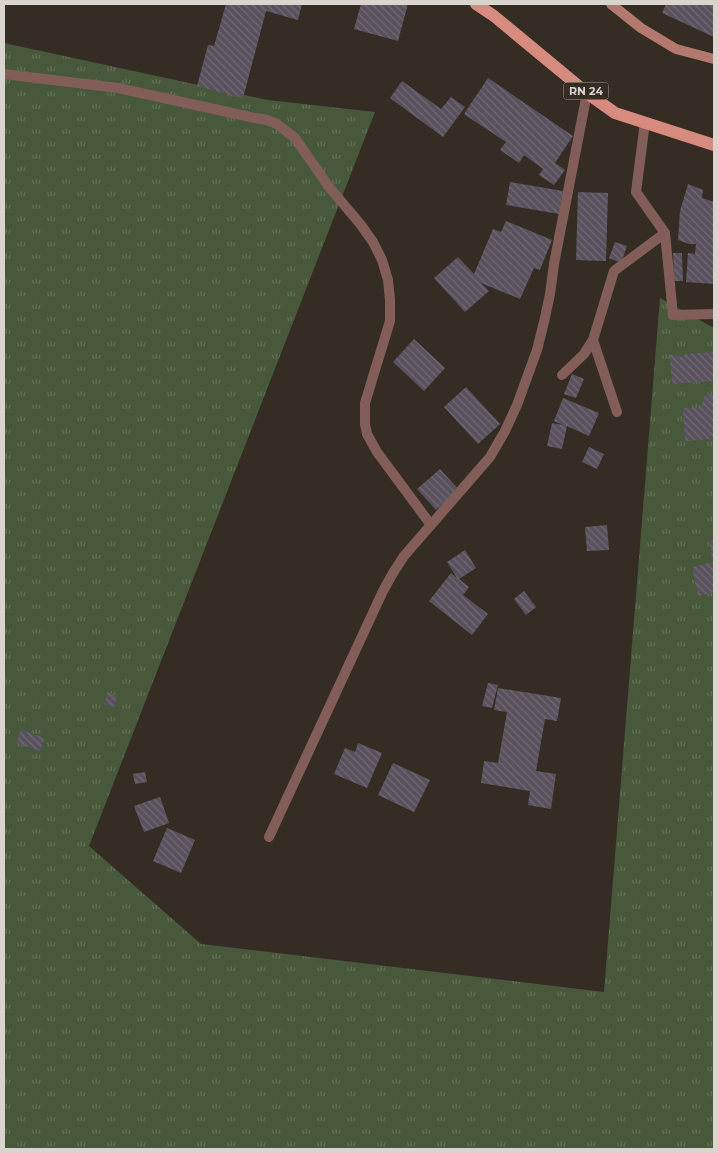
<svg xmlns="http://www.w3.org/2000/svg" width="718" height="1153" viewBox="0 0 718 1153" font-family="Montserrat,sans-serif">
  <defs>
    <pattern id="grass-tufts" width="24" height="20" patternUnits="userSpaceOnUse" patternTransform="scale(1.25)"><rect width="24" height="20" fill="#48593b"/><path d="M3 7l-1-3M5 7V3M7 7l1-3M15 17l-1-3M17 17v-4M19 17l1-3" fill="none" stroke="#627056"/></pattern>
    <pattern id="building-back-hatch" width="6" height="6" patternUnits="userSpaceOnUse" patternTransform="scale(1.25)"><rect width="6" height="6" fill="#59525e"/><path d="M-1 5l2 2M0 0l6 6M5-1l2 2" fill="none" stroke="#706a74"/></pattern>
  </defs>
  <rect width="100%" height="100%" fill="#352d24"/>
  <!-- grass -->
  <path fill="url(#grass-tufts)" d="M 4,43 L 268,100 L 375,112 L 89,846 L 201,944 L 604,992 L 660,298 L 714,328 L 714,1149 L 4,1149 Z"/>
  <!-- building -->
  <g fill="url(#building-back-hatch)">
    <path d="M 226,4 L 302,4 L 298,20 L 266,11 L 243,98 L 197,86 L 208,45 L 214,46 Z"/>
    <path d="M 361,4 L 408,4 L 398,41 L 354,29 Z"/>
    <path d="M 666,4 L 714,4 L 714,37 L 662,13 Z"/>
    <path d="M 488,78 L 573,136 L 555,163 L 565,170 L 554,185 L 539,175 L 543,169 L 524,155 L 519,163 L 500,150 L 506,142 L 464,114 Z"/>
    <path d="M 402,81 L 441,109 L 451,97 L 465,107 L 443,137 L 390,98 Z"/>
    <path d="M 510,182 L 563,191 L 559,214 L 506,205 Z"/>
    <path d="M 688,184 L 703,190 L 702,198 L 714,202 L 714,284 L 686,282 L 688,253 L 695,254 L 696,244 L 689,244 L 678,240 L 680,211 Z"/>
    <path d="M 578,192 L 608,193 L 606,261 L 576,260 Z"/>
    <path d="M 506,221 L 552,240 L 540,270 L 534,268 L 520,299 L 481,283 L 489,291 L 465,312 L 434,278 L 458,257 L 474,274 L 493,229 L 501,232 Z"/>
    <path d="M 615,242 L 627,246 L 621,263 L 609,258 Z"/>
    <path d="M 673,253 L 682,253 L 683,281 L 674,281 Z"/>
    <path d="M 414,339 L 445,368 L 424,391 L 393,362 Z"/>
    <path d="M 714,352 L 714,381 L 672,384 L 670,354 L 680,357 L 686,354 Z"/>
    <path d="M 572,374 L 584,379 L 576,398 L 564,394 Z"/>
    <path d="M 466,387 L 500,424 L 478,444 L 444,407 Z"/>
    <path d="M 714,394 L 714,439 L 685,441 L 683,408 L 701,407 L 705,395 Z"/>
    <path d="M 563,398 L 599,413 L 589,436 L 567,426 L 562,449 L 547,446 L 552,423 L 563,425 L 554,421 Z"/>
    <path d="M 589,447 L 604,454 L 597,469 L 582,462 Z"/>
    <path d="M 440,469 L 459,490 L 436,510 L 417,489 Z"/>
    <path d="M 607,525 L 609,550 L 587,551 L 585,527 Z"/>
    <path d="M 714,540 L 714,562 L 713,562 L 709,541 Z"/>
    <path d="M 465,550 L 476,568 L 459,579 L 469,587 L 463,595 L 488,614 L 472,635 L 429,601 L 451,573 L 457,578 L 447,562 Z"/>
    <path d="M 714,562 L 714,592 L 698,596 L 692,567 Z"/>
    <path d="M 524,591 L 536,607 L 526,615 L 514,599 Z"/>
    <path d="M 488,683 L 498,685 L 492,708 L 482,706 Z"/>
    <path d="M 498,688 L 561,698 L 557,721 L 545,719 L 536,771 L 556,774 L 551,809 L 528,805 L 530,791 L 481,783 L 484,761 L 498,763 L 507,712 L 494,710 Z"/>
    <path d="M 108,692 L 117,696 L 114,707 L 104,704 Z"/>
    <path d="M 21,730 L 45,738 L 40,751 L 16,743 Z"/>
    <path d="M 358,743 L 382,753 L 367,788 L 334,774 L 345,748 L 355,752 Z"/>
    <path d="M 393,763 L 430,780 L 414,812 L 378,795 Z"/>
    <path d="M 145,772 L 147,782 L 135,784 L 133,774 Z"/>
    <path d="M 160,797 L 169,823 L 144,832 L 134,806 Z"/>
    <path d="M 167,828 L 195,840 L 181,873 L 153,861 Z"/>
  </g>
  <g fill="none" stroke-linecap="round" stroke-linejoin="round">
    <!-- minor -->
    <g stroke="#835e58" stroke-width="10">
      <path d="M 4,74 L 118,88 L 255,118 L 267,120 L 277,124 L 295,138 L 329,187 L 361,225 L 373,242 L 382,260 L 388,280 L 390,300 L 390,321 L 365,403 L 365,424 L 367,434 L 377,452 L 431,525"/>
      <path d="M 645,122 L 636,192 L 665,233 L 673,315 L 714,314"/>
      <path d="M 562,375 L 584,354 L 593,340"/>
      <path d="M 617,412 L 593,340 L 614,271 L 665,233"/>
      <path d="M 269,837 L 383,591 L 393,573 L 404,556 L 490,457 L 505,431 L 517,405 L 537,350 L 544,322 L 550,294 L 554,264 L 587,93"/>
    </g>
    <!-- secondary -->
    <path stroke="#b3786e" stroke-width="10" d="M 611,4 L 641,28 L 676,49 L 714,59"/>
    <!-- primary -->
    <path stroke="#d78b7e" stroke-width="12" d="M 476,4 L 494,16 L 587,93 L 615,113 L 714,145"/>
  </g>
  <g text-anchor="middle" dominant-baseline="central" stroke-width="4" stroke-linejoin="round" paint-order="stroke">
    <!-- shield labels -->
    <rect fill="#352d24" stroke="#a8a29b" stroke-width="1" x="563.5" y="82.5" width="45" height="17" rx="4"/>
    <g font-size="11" font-weight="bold" fill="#d9d4ce">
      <text x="586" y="91">RN 24</text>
    </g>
  </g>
  <!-- border -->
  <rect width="718" height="1153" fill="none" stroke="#d9d4ce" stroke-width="10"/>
</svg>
